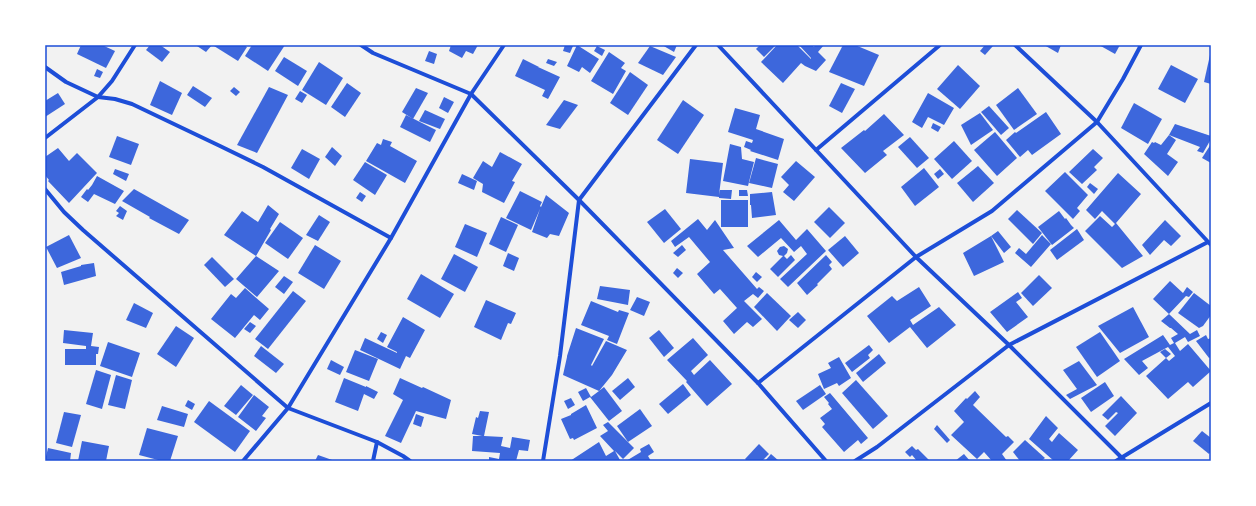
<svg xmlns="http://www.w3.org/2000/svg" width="1256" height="506" viewBox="0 0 1256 506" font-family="'Nunito Sans',sans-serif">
  <rect width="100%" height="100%" fill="#f2f2f2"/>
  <!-- building -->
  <g fill="#3d67dc">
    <path d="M 81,45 L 102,45 L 115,51 L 106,68 L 77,54 Z"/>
    <path d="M 150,45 L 160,45 L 170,52 L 162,62 L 146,50 Z"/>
    <path d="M 198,45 L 212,45 L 206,52 L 197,46 Z"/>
    <path d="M 215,45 L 244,45 L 247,47 L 238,61 L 214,46 Z"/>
    <path d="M 252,45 L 285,45 L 268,71 L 245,56 Z"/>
    <path d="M 451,45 L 478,45 L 473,54 L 466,51 L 462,58 L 449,51 Z"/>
    <path d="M 565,45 L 573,46 L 570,53 L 563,51 Z"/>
    <path d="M 577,45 L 599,59 L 590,73 L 582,67 L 579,72 L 567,66 Z"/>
    <path d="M 662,45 L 677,45 L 674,52 Z"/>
    <path d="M 760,45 L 776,45 L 764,57 L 756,49 Z"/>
    <path d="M 777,45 L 797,45 L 811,59 L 811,58 L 799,45 L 812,45 L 814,47 L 815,45 L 824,45 L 818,52 L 826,60 L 816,71 L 805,66 L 801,63 L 783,83 L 761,62 Z"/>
    <path d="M 843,45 L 855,45 L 879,55 L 864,86 L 829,72 Z"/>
    <path d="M 985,45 L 992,45 L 993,46 L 985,55 L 980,51 Z"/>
    <path d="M 1044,45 L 1061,45 L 1058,53 Z"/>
    <path d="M 1099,45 L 1120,45 L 1115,54 Z"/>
    <path d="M 597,46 L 605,50 L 602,56 L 594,51 Z"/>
    <path d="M 650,46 L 676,57 L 663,75 L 638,63 Z"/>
    <path d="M 429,51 L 437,54 L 434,64 L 425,61 Z"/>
    <path d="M 609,52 L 625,63 L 621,68 L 626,71 L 613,94 L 591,81 Z"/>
    <path d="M 1210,55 L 1211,55 L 1211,84 L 1204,82 Z"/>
    <path d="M 284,57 L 307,71 L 298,86 L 275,71 Z"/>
    <path d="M 523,59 L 539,67 L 538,67 L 560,77 L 548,99 L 542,96 L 545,90 L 515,76 Z"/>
    <path d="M 548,59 L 557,62 L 554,66 L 546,63 Z"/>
    <path d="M 319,62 L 343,78 L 326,105 L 302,90 Z"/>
    <path d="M 958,65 L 980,86 L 960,109 L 937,89 Z"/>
    <path d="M 1171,65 L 1198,79 L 1185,103 L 1158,89 Z"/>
    <path d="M 97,69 L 103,72 L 100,78 L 94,76 Z"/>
    <path d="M 630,72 L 648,85 L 628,115 L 610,103 Z"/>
    <path d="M 160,81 L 182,93 L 172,115 L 150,105 Z"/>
    <path d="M 347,83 L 361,93 L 345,117 L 331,107 Z"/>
    <path d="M 841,83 L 855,89 L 842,113 L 829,106 Z"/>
    <path d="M 193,86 L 212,98 L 205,107 L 187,95 Z"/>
    <path d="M 234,87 L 240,92 L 236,96 L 230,91 Z"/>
    <path d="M 269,87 L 288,95 L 257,153 L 237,145 Z"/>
    <path d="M 416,88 L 428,93 L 413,119 L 402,112 Z"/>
    <path d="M 1018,88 L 1037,114 L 1014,130 L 996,105 Z"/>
    <path d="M 300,91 L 307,95 L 302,103 L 295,99 Z"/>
    <path d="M 58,93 L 65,104 L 45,117 L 45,101 Z"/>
    <path d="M 928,93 L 954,108 L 944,125 L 928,117 L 922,128 L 912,122 Z"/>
    <path d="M 444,97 L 454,102 L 448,113 L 439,108 Z"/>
    <path d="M 564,100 L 578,105 L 560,129 L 546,125 Z"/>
    <path d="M 683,100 L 704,115 L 678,154 L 657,140 Z"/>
    <path d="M 1134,103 L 1162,119 L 1148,144 L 1121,128 Z"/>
    <path d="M 989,106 L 1009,128 L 1001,135 L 981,112 Z"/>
    <path d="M 735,108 L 760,115 L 756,129 L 784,139 L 778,160 L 750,151 L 751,150 L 744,147 L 746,141 L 752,143 L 753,140 L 728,132 Z"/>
    <path d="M 425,110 L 445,119 L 440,129 L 419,121 Z"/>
    <path d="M 1046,112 L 1061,134 L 1032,155 L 1028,150 L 1020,157 L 1006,140 L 1015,132 L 1016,133 Z"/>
    <path d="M 980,113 L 993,130 L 971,145 L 961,125 Z"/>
    <path d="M 884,114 L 904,135 L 883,151 L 887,155 L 865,173 L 841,148 L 864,130 L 865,131 Z"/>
    <path d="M 406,115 L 436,130 L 430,142 L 400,127 Z"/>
    <path d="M 933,123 L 941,127 L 938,132 L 931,128 Z"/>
    <path d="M 1175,124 L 1211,136 L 1211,139 L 1203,153 L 1197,151 L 1200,147 L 1169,135 Z"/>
    <path d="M 995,132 L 1017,158 L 997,176 L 974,150 Z"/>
    <path d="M 1169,135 L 1176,140 L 1167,154 L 1178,162 L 1168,176 L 1144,154 L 1152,142 L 1154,143 L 1155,142 L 1161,145 Z"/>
    <path d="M 117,136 L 139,144 L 131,165 L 109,157 Z"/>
    <path d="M 910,137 L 929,158 L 917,168 L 898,147 Z"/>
    <path d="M 383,139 L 392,142 L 390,146 L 417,161 L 405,183 L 366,161 L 377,143 L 381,145 Z"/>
    <path d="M 954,141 L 972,161 L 952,179 L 934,159 Z"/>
    <path d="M 730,144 L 741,147 L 742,159 L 754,162 L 748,186 L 723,181 Z"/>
    <path d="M 1211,144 L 1211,163 L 1202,158 Z"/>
    <path d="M 332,147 L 342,156 L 335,166 L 325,157 Z"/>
    <path d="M 58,148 L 69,161 L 77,153 L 97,173 L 69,203 L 48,181 L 49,180 L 45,175 L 45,157 Z"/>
    <path d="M 302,149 L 320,159 L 309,179 L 291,168 Z"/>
    <path d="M 1093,149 L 1103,158 L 1094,167 L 1097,170 L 1082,184 L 1069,172 Z"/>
    <path d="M 500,152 L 522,164 L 512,181 L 515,182 L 504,203 L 482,192 L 483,184 L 473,178 L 483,161 L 492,167 Z"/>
    <path d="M 756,158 L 778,164 L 772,188 L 749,183 Z"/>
    <path d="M 690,159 L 723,163 L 719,195 L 720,190 L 732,190 L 731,199 L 719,198 L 719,197 L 686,193 Z"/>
    <path d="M 796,161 L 815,177 L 794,201 L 783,192 L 789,185 L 781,177 Z"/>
    <path d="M 365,162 L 387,175 L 375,195 L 353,180 Z"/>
    <path d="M 978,166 L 994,183 L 973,202 L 957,183 Z"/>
    <path d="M 924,168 L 939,187 L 915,206 L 901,187 Z"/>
    <path d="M 115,169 L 129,174 L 126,181 L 113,174 Z"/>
    <path d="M 940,169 L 944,174 L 938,179 L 934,174 Z"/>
    <path d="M 1065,172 L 1088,195 L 1077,208 L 1080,211 L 1073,219 L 1045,191 Z"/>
    <path d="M 1118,173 L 1141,194 L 1116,223 L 1143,256 L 1122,268 L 1085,231 L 1100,216 L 1112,227 L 1115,224 L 1102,211 L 1095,219 L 1086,210 Z"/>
    <path d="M 462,174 L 477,181 L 474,190 L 458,183 Z"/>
    <path d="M 97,176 L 124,191 L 115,204 L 94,194 L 88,202 L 81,197 L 87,189 L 88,190 L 92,185 Z"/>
    <path d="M 1090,183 L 1098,189 L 1094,194 L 1087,187 Z"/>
    <path d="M 134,189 L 189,220 L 179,234 L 149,218 L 150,217 L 122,201 Z"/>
    <path d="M 739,190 L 747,190 L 748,196 L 739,196 Z"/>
    <path d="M 520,191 L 542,202 L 540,206 L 541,207 L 546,195 L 569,213 L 559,236 L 550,234 L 547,238 L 532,232 L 540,209 L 531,230 L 506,218 Z"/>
    <path d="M 360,192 L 366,196 L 362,202 L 356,198 Z"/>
    <path d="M 772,192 L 776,215 L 752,218 L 751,205 L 750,205 L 750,194 Z"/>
    <rect x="721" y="200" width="27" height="27"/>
    <path d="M 268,205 L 279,214 L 270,229 L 271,230 L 256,256 L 279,271 L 257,297 L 236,279 L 256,256 L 224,235 L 242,211 L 258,222 Z"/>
    <path d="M 120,206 L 127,211 L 123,220 L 116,216 L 119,213 L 116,211 Z"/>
    <path d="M 829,207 L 845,223 L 830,238 L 814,222 Z"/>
    <path d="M 665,209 L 681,229 L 664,243 L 647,222 Z"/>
    <path d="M 1017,210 L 1042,233 L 1033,244 L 1008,219 Z"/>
    <path d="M 1059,211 L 1065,219 L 1066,218 L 1071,225 L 1074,228 L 1052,245 L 1038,227 Z"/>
    <path d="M 319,215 L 330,222 L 318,241 L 306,235 Z"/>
    <path d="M 501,217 L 518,225 L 506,252 L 489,244 Z"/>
    <path d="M 698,219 L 707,230 L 715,220 L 734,248 L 723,250 L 757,289 L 759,287 L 764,291 L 758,298 L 753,294 L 744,301 L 762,319 L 753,327 L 747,322 L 734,334 L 723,321 L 737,308 L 720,289 L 714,294 L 697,274 L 710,262 L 689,237 L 675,247 L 671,241 Z"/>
    <path d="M 779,220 L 796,240 L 807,229 L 826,251 L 788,287 L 780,279 L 807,254 L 801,246 L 794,252 L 781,238 L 758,257 L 747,246 Z"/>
    <path d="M 1165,220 L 1181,236 L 1171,246 L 1164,240 L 1150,255 L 1142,245 Z"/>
    <path d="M 280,222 L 303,238 L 288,259 L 265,243 Z"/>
    <path d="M 465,224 L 487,233 L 477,257 L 455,247 Z"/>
    <path d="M 1077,229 L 1084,240 L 1057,260 L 1050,250 Z"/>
    <path d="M 998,231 L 1011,247 L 1004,253 L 991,236 L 1004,262 L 974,276 L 963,253 L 991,236 Z"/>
    <path d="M 69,235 L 81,258 L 57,268 L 46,247 Z"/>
    <path d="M 1042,235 L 1051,244 L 1031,267 L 1015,253 L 1019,248 L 1026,254 Z"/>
    <path d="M 845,236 L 859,253 L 843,267 L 828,250 Z"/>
    <path d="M 315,245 L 341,261 L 324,289 L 298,273 Z"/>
    <path d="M 682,245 L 686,250 L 678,257 L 673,253 Z"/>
    <path d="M 784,246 L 788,249 L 787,253 L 784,256 L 787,259 L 791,255 L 795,260 L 778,277 L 770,269 L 783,256 L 779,255 L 777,251 L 780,247 Z"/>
    <path d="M 508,253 L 519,258 L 514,271 L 503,266 Z"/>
    <path d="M 454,254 L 478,267 L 465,292 L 441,279 Z"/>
    <path d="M 826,255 L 832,262 L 829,265 L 832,269 L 817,284 L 818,285 L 807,295 L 797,283 Z"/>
    <path d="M 212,257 L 234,279 L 225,287 L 204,265 Z"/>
    <path d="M 94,263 L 96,276 L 64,285 L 61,272 L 81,266 L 81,265 Z"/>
    <path d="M 677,268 L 683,273 L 678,278 L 673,273 Z"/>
    <path d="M 756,272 L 762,277 L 757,282 L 752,277 Z"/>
    <path d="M 421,274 L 454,294 L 440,318 L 407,299 Z"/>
    <path d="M 1039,275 L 1052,288 L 1033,306 L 1021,293 Z"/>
    <path d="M 284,276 L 293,282 L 284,294 L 275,287 Z"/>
    <path d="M 1170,281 L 1183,293 L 1187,287 L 1193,292 L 1189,297 L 1186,296 L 1169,314 L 1153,299 Z"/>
    <path d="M 600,286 L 630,290 L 628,305 L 597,299 Z"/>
    <path d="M 919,287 L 931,306 L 910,320 L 913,325 L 939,307 L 956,325 L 927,348 L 910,327 L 889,343 L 867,316 L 892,296 L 897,301 Z"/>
    <path d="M 245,288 L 269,309 L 260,320 L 254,315 L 235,338 L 211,319 L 231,294 L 236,298 Z"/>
    <path d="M 293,291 L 306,301 L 268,349 L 255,339 Z"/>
    <path d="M 1018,292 L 1022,298 L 1016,302 L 1028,317 L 1007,332 L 990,312 Z"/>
    <path d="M 767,293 L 791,316 L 777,331 L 754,307 Z"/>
    <path d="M 1194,293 L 1211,306 L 1211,315 L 1203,326 L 1199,328 L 1178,313 Z"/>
    <path d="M 637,297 L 650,302 L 644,316 L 630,310 Z"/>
    <path d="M 486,300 L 516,313 L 511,324 L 508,323 L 501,340 L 474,327 Z"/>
    <path d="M 591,301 L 618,312 L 619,310 L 629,313 L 617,344 L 607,340 L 609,336 L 581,325 Z"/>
    <path d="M 134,303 L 153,313 L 146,328 L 126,320 Z"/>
    <path d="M 1133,307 L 1149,337 L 1120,353 L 1098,326 Z"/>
    <path d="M 798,312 L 806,320 L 798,328 L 789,320 Z"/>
    <path d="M 1169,314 L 1190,334 L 1197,330 L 1200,336 L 1188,342 L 1185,337 L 1175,343 L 1180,351 L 1188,344 L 1211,371 L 1193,387 L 1188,382 L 1168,399 L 1146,376 L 1166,358 L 1169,361 L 1175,356 L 1168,347 L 1142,361 L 1148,368 L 1139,375 L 1124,359 L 1163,335 L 1170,345 L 1174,343 L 1171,338 L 1178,334 L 1171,328 L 1170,328 L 1161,321 Z"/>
    <path d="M 403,317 L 425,330 L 410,358 L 406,356 L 400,369 L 360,350 L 365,338 L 397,353 L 397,352 L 387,347 Z"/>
    <path d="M 250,322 L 256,326 L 250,333 L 244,329 Z"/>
    <path d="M 176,326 L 194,338 L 176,367 L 157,354 Z"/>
    <path d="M 576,328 L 604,339 L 591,365 L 592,366 L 606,341 L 627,350 L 612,375 L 599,391 L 604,387 L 622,411 L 609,421 L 590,397 L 583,401 L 578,392 L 586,388 L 591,397 L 599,391 L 563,375 L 567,357 L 567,356 Z"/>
    <path d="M 64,330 L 93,333 L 91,346 L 99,347 L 98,354 L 96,354 L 96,365 L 65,365 L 65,349 L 86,349 L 86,346 L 63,343 Z"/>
    <path d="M 659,330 L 674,348 L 664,357 L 649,338 Z"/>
    <path d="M 381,332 L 387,335 L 383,343 L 377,339 Z"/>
    <path d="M 1100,332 L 1120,361 L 1097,377 L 1076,347 Z"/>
    <path d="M 1206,335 L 1208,339 L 1211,338 L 1211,357 L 1209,358 L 1196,341 Z"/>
    <path d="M 693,338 L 708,355 L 691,371 L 694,375 L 710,360 L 732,384 L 707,406 L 686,382 L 687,381 L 667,360 Z"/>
    <path d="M 108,342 L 140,353 L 132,377 L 100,366 Z"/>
    <path d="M 869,345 L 873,350 L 868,355 L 870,358 L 852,372 L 845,363 Z"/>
    <path d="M 261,346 L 284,364 L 276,373 L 254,356 Z"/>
    <path d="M 1165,349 L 1171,354 L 1166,358 L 1160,352 Z"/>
    <path d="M 355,350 L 378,359 L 369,381 L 346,372 Z"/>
    <path d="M 879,354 L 886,363 L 863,382 L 856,373 Z"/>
    <path d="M 839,357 L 851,378 L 839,386 L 837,383 L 824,389 L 818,374 L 831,368 L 828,363 Z"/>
    <path d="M 331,360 L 344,367 L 340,375 L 327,369 Z"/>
    <path d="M 1079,361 L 1097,385 L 1070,399 L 1066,395 L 1077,389 L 1063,370 Z"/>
    <path d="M 96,370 L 111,375 L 102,409 L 86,404 Z"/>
    <path d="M 116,375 L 132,380 L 125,409 L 108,405 Z"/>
    <path d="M 344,378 L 366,387 L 366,386 L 378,392 L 374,399 L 364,394 L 358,411 L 335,402 Z"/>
    <path d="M 400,378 L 422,388 L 423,387 L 451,400 L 446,419 L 416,411 L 401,443 L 385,436 L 403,400 L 393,394 Z"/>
    <path d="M 628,378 L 635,387 L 620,400 L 612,391 Z"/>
    <path d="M 856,380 L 888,416 L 873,429 L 842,393 Z"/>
    <path d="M 1105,382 L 1114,396 L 1091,412 L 1081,398 Z"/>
    <path d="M 683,384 L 691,395 L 668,414 L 659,404 Z"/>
    <path d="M 241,385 L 253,395 L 236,415 L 224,406 Z"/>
    <path d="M 820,385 L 826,394 L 803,410 L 796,401 Z"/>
    <path d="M 975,391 L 980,397 L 973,405 L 1006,437 L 1008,436 L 1014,442 L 1002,454 L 1007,461 L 992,461 L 984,452 L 977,459 L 951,435 L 964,422 L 954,411 L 966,398 L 967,399 Z"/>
    <path d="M 830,393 L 868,438 L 861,444 L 858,440 L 844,452 L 822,427 L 825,424 L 820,418 L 832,409 L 828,404 L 829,403 L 824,397 Z"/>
    <path d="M 254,395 L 269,407 L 262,416 L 266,418 L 256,431 L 238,417 Z"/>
    <path d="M 1121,396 L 1137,413 L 1115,436 L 1105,426 L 1118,413 L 1116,412 L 1108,420 L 1102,415 Z"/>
    <path d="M 571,398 L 575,405 L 568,409 L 564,401 Z"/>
    <path d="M 188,400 L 195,404 L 192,410 L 185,406 Z"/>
    <path d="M 209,401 L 250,431 L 235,452 L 194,422 Z"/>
    <path d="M 586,405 L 597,428 L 574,440 L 573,438 L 570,439 L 561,419 L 571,415 L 571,414 Z"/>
    <path d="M 162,406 L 188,414 L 184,427 L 157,420 Z"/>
    <path d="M 640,409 L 652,426 L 628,442 L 617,426 Z"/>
    <path d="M 480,411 L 489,412 L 484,436 L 503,437 L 501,446 L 510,448 L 512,437 L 530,440 L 528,451 L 519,450 L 516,461 L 489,461 L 489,457 L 499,459 L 500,453 L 472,451 L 473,436 L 482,436 L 472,434 L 476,417 L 478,418 Z"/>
    <path d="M 64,412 L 81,415 L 72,447 L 56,443 Z"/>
    <path d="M 416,414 L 424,417 L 421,427 L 413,424 Z"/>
    <path d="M 1046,416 L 1058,428 L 1049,439 L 1052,442 L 1059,433 L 1078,450 L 1068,461 L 1054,461 L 1029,439 Z"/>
    <path d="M 608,422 L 634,448 L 623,459 L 615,451 L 620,460 L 619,461 L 570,461 L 599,442 L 606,456 L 614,451 L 600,436 L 608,431 L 603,425 Z"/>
    <path d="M 937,425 L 950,440 L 947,443 L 934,429 Z"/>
    <path d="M 147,428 L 178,436 L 170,461 L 162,461 L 139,455 Z"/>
    <path d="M 1202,431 L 1211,438 L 1211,451 L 1209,454 L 1193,441 Z"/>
    <path d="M 1025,440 L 1045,458 L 1041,461 L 1020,461 L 1013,452 Z"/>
    <path d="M 82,441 L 109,446 L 106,461 L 78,461 Z"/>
    <path d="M 649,444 L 654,452 L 648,456 L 651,461 L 626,461 L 641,452 L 640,449 Z"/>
    <path d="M 759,444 L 769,454 L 762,461 L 747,461 L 745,459 Z"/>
    <path d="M 912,446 L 916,450 L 918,449 L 930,461 L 917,461 L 912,455 L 910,457 L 905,452 Z"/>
    <path d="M 48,448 L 71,453 L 70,461 L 45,461 Z"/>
    <path d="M 771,454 L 779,461 L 765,461 Z"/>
    <path d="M 964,454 L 970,461 L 955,461 Z"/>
    <path d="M 318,455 L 335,461 L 315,461 Z"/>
  </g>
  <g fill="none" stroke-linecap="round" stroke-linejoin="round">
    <!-- minor -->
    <g stroke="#1d4ed8" stroke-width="4">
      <path d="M 361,45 L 373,53 L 471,94 L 579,200 L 758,383 L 826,461"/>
      <path d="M 718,45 L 916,257 L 1009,345 L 1125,461"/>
      <path d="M 1015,45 L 1097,122 L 1211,245"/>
      <path d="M 45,67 L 66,82 L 98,97 L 115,99 L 132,104 L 220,146 L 263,167 L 391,238"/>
      <path d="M 45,138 L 98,97 L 112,81 L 135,45"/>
      <path d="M 816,150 L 940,45"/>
      <path d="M 45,189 L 64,212 L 83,230 L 288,408 L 377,442 L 403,456 L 410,461"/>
      <path d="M 758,383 L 916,257 L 992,211 L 1097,122 L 1123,79 L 1141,45"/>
      <path d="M 243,461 L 288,408 L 391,238 L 471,94 L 504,45"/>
      <path d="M 373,461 L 377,442"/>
      <path d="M 543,461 L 560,356 L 579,200 L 696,45"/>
      <path d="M 855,461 L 877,447 L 1009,345 L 1208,242"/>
      <path d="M 1116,461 L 1211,403"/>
    </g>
  </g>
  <!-- border -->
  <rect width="1256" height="506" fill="none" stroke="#ffffff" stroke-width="92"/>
  <rect x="46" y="46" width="1164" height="414" fill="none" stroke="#1d4ed8" stroke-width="1.5"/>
</svg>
